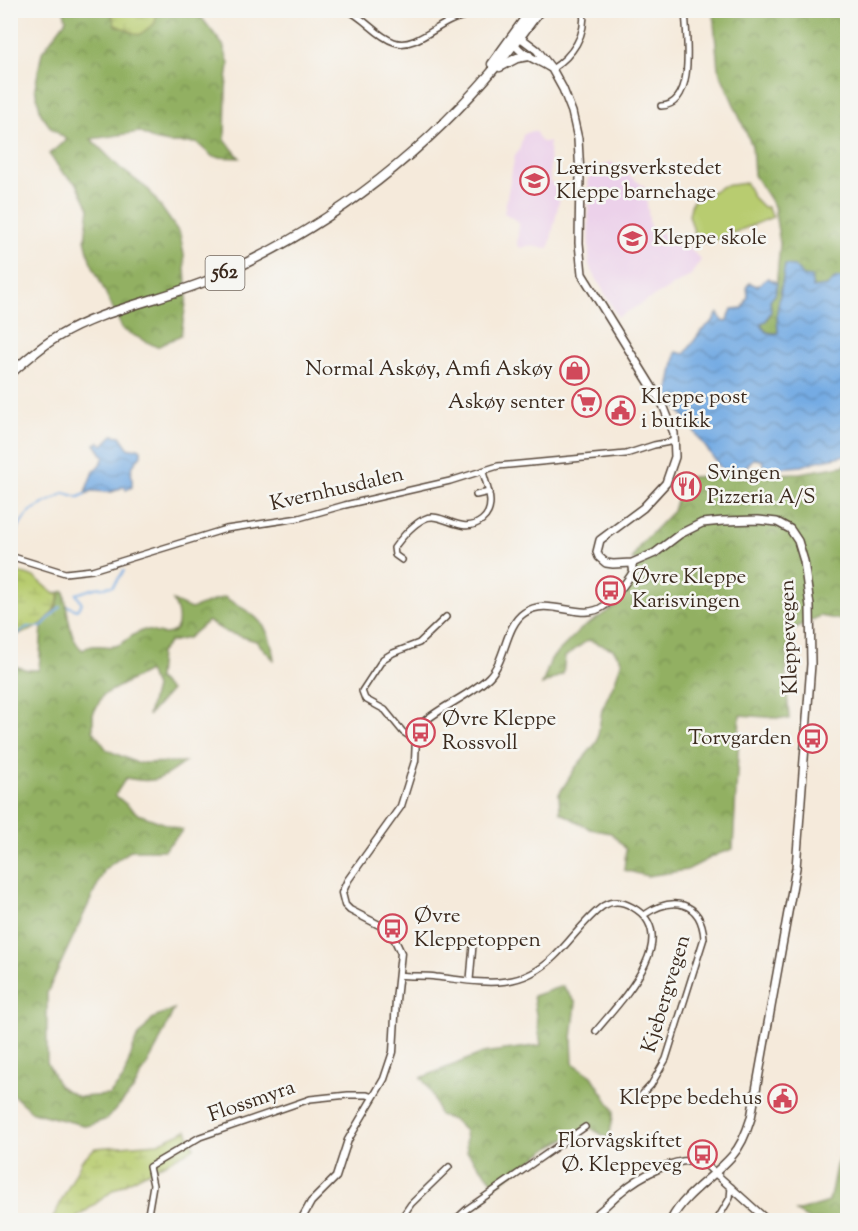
<svg xmlns="http://www.w3.org/2000/svg" width="858" height="1231" viewBox="0 0 858 1231" font-family="'Sorts Mill Goudy',serif">
  <defs>
    <pattern id="forest-crowns" width="20" height="18" patternUnits="userSpaceOnUse" patternTransform="scale(1.5)"><rect width="20" height="18" fill="#92b062"/><path d="M2 6a3 3 0 1 1 6 0M12 15a3 3 0 1 1 6 0" fill="none" stroke="#788f50"/></pattern>
    <pattern id="wetland-marsh" width="20" height="14" patternUnits="userSpaceOnUse" patternTransform="scale(1.5)"><rect width="20" height="14" fill="#b8cc6f"/><path d="M1 5h8M5 5V1M11 12h8M15 12V8" fill="none" stroke="#9faf60"/></pattern>
    <pattern id="water-waves" width="16" height="10" patternUnits="userSpaceOnUse" patternTransform="scale(1.5)"><rect width="16" height="10" fill="#75abe3"/><path d="M0 5q4-4 8 0t8 0" fill="none" stroke="#618bb7"/></pattern>
  </defs>
  <rect width="100%" height="100%" fill="#f6f6f2"/>
  <filter id="ink" filterUnits="userSpaceOnUse"><feTurbulence type="fractalNoise" baseFrequency=".0167" numOctaves="2"/><feDisplacementMap in="SourceGraphic" scale="12" xChannelSelector="R" yChannelSelector="G"/><feConvolveMatrix kernelMatrix="1 2 1 2 8 2 1 2 1" color-interpolation-filters="sRGB"/></filter>
  <filter id="wash" filterUnits="userSpaceOnUse"><feTurbulence type="fractalNoise" baseFrequency=".008" numOctaves="4" result="noise"/><feDisplacementMap in="SourceGraphic" scale="24" xChannelSelector="R" yChannelSelector="G"/><feGaussianBlur stdDeviation="1.35" result="paint"/><feColorMatrix in="noise" values="0 0 0 0 0 0 0 0 0 0 0 0 0 0 0 0 0 1.4 0 .05"/><feComposite in="paint" operator="in"/></filter>
  <g filter="url(#wash)">
    <rect width="100%" height="100%" fill="#f5eadb"/>
    <!-- built -->
    <g fill="#ecd1ea">
      <path d="M 531,131 L 535,131 L 541,142 L 549,142 L 550,181 L 556,189 L 561,192 L 549,248 L 527,246 L 521,248 L 517,245 L 519,222 L 504,213 L 515,155 L 519,151 L 523,135 Z"/>
      <path d="M 611,162 L 645,187 L 650,228 L 687,245 L 701,260 L 690,276 L 618,317 L 589,265 L 588,172 Z"/>
    </g>
    <!-- forest -->
    <g fill="url(#forest-crowns)" stroke="#666d40" stroke-width="1.5">
      <path d="M 64,11 L 111,11 L 115,25 L 155,23 L 157,11 L 201,11 L 201,17 L 223,45 L 229,64 L 226,89 L 225,140 L 240,158 L 213,157 L 197,143 L 169,143 L 154,140 L 140,132 L 91,139 L 120,168 L 149,190 L 180,234 L 184,255 L 187,297 L 181,335 L 157,347 L 123,330 L 90,260 L 85,239 L 89,208 L 77,184 L 63,173 L 49,154 L 67,140 L 51,128 L 41,114 L 35,88 L 42,52 L 66,20 Z"/>
      <path d="M 713,11 L 847,11 L 847,293 L 844,290 L 844,286 L 836,278 L 827,286 L 812,288 L 810,283 L 794,266 C 781,292 776,304 778,333 C 768,333 764,333 761,322 L 766,321 L 771,311 L 770,300 L 775,295 L 776,289 L 780,244 L 774,206 L 754,175 L 752,146 L 718,68 Z"/>
      <path d="M 847,464 L 847,621 L 820,616 L 789,631 L 786,677 L 789,719 L 740,715 L 733,849 L 718,854 L 687,870 L 647,876 L 624,870 L 626,849 L 611,833 L 590,829 L 560,812 L 559,794 L 576,767 L 597,742 L 602,709 L 615,681 L 622,661 L 613,649 L 588,640 L 565,657 L 563,674 L 542,685 L 551,659 L 581,629 L 620,603 L 628,577 L 642,561 L 632,560 L 640,545 L 673,511 L 679,490 L 688,477 L 800,473 L 842,466 Z"/>
      <path d="M 64,591 C 67,606 69,642 83,650 C 92,642 104,648 115,646 C 126,644 133,631 145,630 C 151,630 157,634 164,634 C 184,634 179,612 173,601 L 191,609 L 224,597 C 256,616 270,621 274,660 L 256,641 L 226,632 L 208,621 L 188,638 L 170,642 L 160,653 L 158,679 L 170,691 L 148,716 L 155,687 L 148,671 L 103,695 L 93,714 L 93,731 L 107,750 L 137,763 L 185,762 C 161,780 155,784 126,778 L 115,795 L 138,814 L 183,830 L 164,850 L 131,850 L 105,869 L 47,993 L 47,1062 L 59,1086 L 78,1097 L 109,1095 L 123,1079 L 136,1040 L 152,1019 L 174,1009 L 158,1045 L 133,1090 L 107,1119 L 87,1126 L 32,1112 L 11,1093 L 11,665 L 28,670 L 39,670 L 42,626 L 56,608 L 60,594 L 54,594 Z"/>
      <path d="M 563,986 L 576,1003 L 572,1038 L 573,1063 L 592,1076 L 614,1111 L 609,1139 L 589,1127 L 553,1145 L 496,1185 L 467,1152 L 465,1131 L 455,1121 L 439,1115 C 435,1102 431,1088 421,1078 L 483,1053 L 541,1045 L 533,996 Z"/>
      <path d="M 845,1145 L 848,1152 L 845,1208 L 847,1212 L 847,1220 L 810,1220 L 796,1212 L 829,1202 L 836,1166 Z"/>
    </g>
    <!-- wetland -->
    <g fill="url(#wetland-marsh)" stroke="#7a7b46" stroke-width="1.5">
      <path d="M 111,11 L 111,10 L 157,11 L 155,23 L 139,35 L 115,25 Z"/>
      <path d="M 11,572 C 34,573 38,579 54,594 L 60,594 C 53,621 37,631 11,636 Z"/>
      <path d="M 187,1130 L 194,1148 L 115,1189 L 74,1220 L 55,1220 L 53,1218 L 82,1160 L 95,1148 L 158,1143 Z"/>
    </g>
    <!-- garden -->
    <path fill="#b8cc6f" stroke="#7a7b46" stroke-width="1.5" d="M 746,183 L 753,197 L 763,207 L 767,207 L 773,217 L 711,242 L 697,242 L 689,215 L 692,202 L 723,186 Z"/>
    <!-- water -->
    <g fill="url(#water-waves)" stroke="#586a80" stroke-width="1.5">
      <path d="M 785,265 L 794,266 L 803,276 L 811,277 L 813,288 L 827,286 L 836,278 L 843,278 L 844,290 L 848,293 L 847,455 L 817,461 L 802,466 L 764,469 L 762,460 L 753,459 L 744,469 L 725,474 L 668,395 L 676,352 L 684,354 L 687,351 L 701,331 L 713,321 L 718,313 L 723,322 L 727,321 L 732,309 L 743,308 L 748,296 L 747,286 L 750,283 L 757,286 L 768,278 L 777,283 L 775,295 L 770,300 L 771,311 L 766,321 L 761,323 C 764,333 768,334 778,333 L 777,312 Z"/>
      <path d="M 113,435 L 120,436 L 129,449 L 138,448 L 141,450 L 141,455 C 126,474 133,466 132,487 L 126,490 L 125,487 C 120,487 115,492 110,492 C 97,492 97,489 85,494 C 87,487 90,476 95,470 C 99,465 102,464 104,457 L 95,444 L 99,442 L 103,445 Z"/>
    </g>
    <g fill="none" stroke-linecap="round" stroke-linejoin="round">
      <!-- stream -->
      <g stroke="#75abe3" stroke-width="2">
        <path d="M 10,540 C 17,531 22,519 30,512 C 40,504 54,500 64,493 L 79,497 L 85,494"/>
        <path d="M 68,606 L 77,610 L 82,603 L 76,594 L 95,588 L 113,586 L 124,571"/>
        <path d="M 10,640 L 27,627 L 41,627 L 60,607"/>
      </g>
    </g>
  </g>
  <g filter="url(#ink)">
    <g fill="none" stroke-linecap="round" stroke-linejoin="round">
      <defs>
        <g id="minor">
          <path d="M 347,10 C 365,18 376,36 394,42 C 412,49 434,28 450,21 C 459,17 468,16 476,10"/>
          <path d="M 552,69 C 572,56 587,35 583,10"/>
          <path d="M 661,106 C 697,105 686,34 685,10"/>
          <path d="M 476,495 L 489,492"/>
          <path d="M 10,556 L 65,573 L 92,570 L 226,529 L 299,518 L 345,505 L 450,481 L 498,466 L 626,454 L 654,445 L 675,441"/>
          <path d="M 402,560 L 395,555 L 394,548 C 402,537 412,525 424,519 C 442,510 461,537 482,520 C 497,508 487,487 483,472"/>
          <path d="M 415,740 L 403,732 L 385,710 L 365,699 L 362,691 L 383,659 L 393,653 L 419,643 L 446,617"/>
          <path d="M 399,975 C 411,977 424,975 436,977 C 481,982 518,992 554,957 C 571,941 584,920 603,906 C 615,899 625,902 637,910 C 681,941 617,1005 596,1031"/>
          <path d="M 470,980 L 473,945"/>
          <path d="M 638,1099 L 651,1085 L 666,1059 L 704,938 C 701,900 672,896 644,915"/>
          <path d="M 147,1220 L 153,1185 L 149,1167 L 200,1137 L 310,1099 L 348,1095 L 367,1095 L 373,1097"/>
          <path d="M 400,1220 L 411,1204 L 449,1167"/>
          <path d="M 455,1220 L 467,1209 L 585,1127"/>
          <path d="M 717,1220 L 730,1198 L 731,1187"/>
        </g>
        <g id="tertiary">
          <path d="M 301,1220 L 311,1202 L 336,1177 L 348,1140 L 384,1079 L 393,1052 L 396,1000 L 401,953 L 393,936 L 387,929 L 350,910 L 345,905 L 342,893 L 348,880 L 401,806 L 415,761 L 416,737 L 418,727 C 438,707 469,697 489,677 C 506,660 505,626 524,613 C 549,595 581,623 604,606 C 614,600 624,585 631,575 L 633,571 L 632,563"/>
          <path d="M 588,1220 C 600,1213 609,1202 620,1193 C 638,1177 681,1152 705,1164 L 767,1220"/>
        </g>
        <path id="secondary" d="M 552,69 C 538,59 517,55 512,38 L 521,38 L 537,50 L 552,69 L 563,89 L 572,112 L 578,139 L 580,175 L 579,243 L 582,274 L 663,405 L 674,433 L 675,457 L 666,483 L 643,508 L 600,540 L 597,552 L 599,557 L 606,563 L 613,564 L 632,563 L 655,553 L 680,534 L 702,523 L 723,521 L 758,520 L 777,522 L 790,529 L 798,541 L 804,561 L 810,606 L 811,664 L 796,868 L 751,1118 C 747,1131 742,1145 732,1156 C 713,1178 685,1193 671,1220"/>
        <g id="primary">
          <path d="M 492,64 L 531,10"/>
          <path d="M 500,67 L 517,58 L 529,56"/>
          <path d="M 10,374 C 25,361 40,347 57,337 C 105,308 163,300 214,278 C 347,220 456,128 540,10"/>
        </g>
      </defs>
      <!-- minor casing -->
      <use href="#minor" stroke="#57473a" stroke-width="8"/>
      <!-- tertiary casing -->
      <use href="#tertiary" stroke="#57473a" stroke-width="9"/>
      <!-- secondary casing -->
      <use href="#secondary" stroke="#57473a" stroke-width="10"/>
      <!-- primary casing -->
      <use href="#primary" stroke="#57473a" stroke-width="11"/>
      <!-- minor -->
      <use href="#minor" stroke="#fff" stroke-width="5"/>
      <!-- tertiary -->
      <use href="#tertiary" stroke="#fff" stroke-width="6"/>
      <!-- secondary -->
      <use href="#secondary" stroke="#fff" stroke-width="7"/>
      <!-- primary -->
      <use href="#primary" stroke="#fff" stroke-width="8"/>
    </g>
  </g>
  <!-- icons -->
  <defs>
    <symbol id="school-ring" viewBox="-11 -11 22 22"><circle r="9.5" fill="#f6f6f2" stroke="#d1495b" stroke-width="1.5"/><path d="M0-5L7-2L0 1L-7-2ZM-4 1L0 2.5L4 1V4Q0 6-4 4Z" fill="#d1495b"/></symbol>
    <symbol id="shop-ring" viewBox="-11 -11 22 22"><circle r="9.5" fill="#f6f6f2" stroke="#d1495b" stroke-width="1.5"/><path d="M-5-2.5h2.3a2.7 3.5 0 0 1 5.4 0H5L5.5 6h-11ZM-1.5-2.5h3a1.5 2.3 0 0 0-3 0Z" fill="#d1495b"/></symbol>
    <symbol id="supermarket-ring" viewBox="-11 -11 22 22"><circle r="9.5" fill="#f6f6f2" stroke="#d1495b" stroke-width="1.5"/><path d="M-6-5.5h2.5l.6 2H6L4.5 2H-2.5L-4.4-4H-6ZM-1.5 3.2a1.3 1.3 0 1 0 .1 0ZM3 3.2a1.3 1.3 0 1 0 .1 0Z" fill="#d1495b"/></symbol>
    <symbol id="civic-ring" viewBox="-11 -11 22 22"><circle r="9.5" fill="#f6f6f2" stroke="#d1495b" stroke-width="1.5"/><path d="M-.6-6.5H3V-4.5H.6V-3L4-1V1h2V6H-6V1h2V-1L-.6-3ZM-1.2 2.5V6h2.4V2.5Z" fill="#d1495b"/></symbol>
    <symbol id="restaurant-ring" viewBox="-11 -11 22 22"><circle r="9.5" fill="#f6f6f2" stroke="#d1495b" stroke-width="1.5"/><path d="M-5-6h1v4h1v-4h1v4h1v-4h1v5L-1.5 .5V6h-2V.5L-5-1ZM5-6V6H3V1.5H1.5Q1.5-4 5-6Z" fill="#d1495b"/></symbol>
    <symbol id="bus-ring" viewBox="-11 -11 22 22"><circle r="9.5" fill="#f6f6f2" stroke="#d1495b" stroke-width="1.5"/><path d="M-5-6H5V4H4V6H2V4H-2V6H-4V4H-5ZM-3.5-4V0h7V-4ZM-3.5 1.2v1.5H-2V1.2ZM2 1.2v1.5H3.5V1.2Z" fill="#d1495b"/></symbol>
  </defs>
  <g fill-rule="evenodd">
    <use href="#school-ring" x="518" y="164" width="33" height="33"/>
    <use href="#school-ring" x="616" y="222" width="33" height="33"/>
    <use href="#shop-ring" x="558" y="354" width="33" height="33"/>
    <use href="#supermarket-ring" x="570" y="386" width="33" height="33"/>
    <use href="#civic-ring" x="604" y="394" width="33" height="33"/>
    <use href="#restaurant-ring" x="670" y="470" width="33" height="33"/>
    <use href="#bus-ring" x="594" y="574" width="33" height="33"/>
    <use href="#bus-ring" x="404" y="716" width="33" height="33"/>
    <use href="#bus-ring" x="796" y="722" width="33" height="33"/>
    <use href="#bus-ring" x="376" y="912" width="33" height="33"/>
    <use href="#civic-ring" x="766" y="1082" width="33" height="33"/>
    <use href="#bus-ring" x="686" y="1138" width="33" height="33"/>
  </g>
  <g text-anchor="middle" dominant-baseline="central" stroke-width="5" stroke-linejoin="round" paint-order="stroke">
    <!-- shield labels -->
    <rect fill="#f6f6f2" stroke="#73675e" stroke-width="1.5" x="205.5" y="256" width="39" height="34" rx="4.5"/>
    <g font-size="20" font-weight="bold" fill="#3b2a1e">
      <text x="225" y="273">562</text>
    </g>
    <!-- poi labels -->
    <g font-size="21" fill="#3b2a1e" stroke="#f6f6f2" text-anchor="start">
      <text x="556" y="169">Læringsverkstedet<tspan x="556" dy="24">Kleppe barnehage</tspan></text>
      <text x="653" y="239">Kleppe skole</text>
      <text x="553" y="370" text-anchor="end">Normal Askøy, Amfi Askøy</text>
      <text x="641" y="398">Kleppe post<tspan x="641" dy="24">i butikk</tspan></text>
      <text x="565" y="403" text-anchor="end">Askøy senter</text>
      <text x="707" y="474">Svingen<tspan x="707" dy="24">Pizzeria A/S</tspan></text>
      <text x="632" y="578">Øvre Kleppe<tspan x="632" dy="24">Karisvingen</tspan></text>
      <text x="442" y="720">Øvre Kleppe<tspan x="442" dy="24">Rossvoll</tspan></text>
      <text x="792" y="739" text-anchor="end">Torvgarden</text>
      <text x="414" y="917">Øvre<tspan x="414" dy="24">Kleppetoppen</tspan></text>
      <text x="762" y="1099" text-anchor="end">Kleppe bedehus</text>
      <text x="682" y="1142" text-anchor="end">Florvågskiftet<tspan x="682" dy="24">Ø. Kleppeveg</tspan></text>
    </g>
    <!-- street labels -->
    <g font-size="21" fill="#3b2a1e" stroke="#f6f6f2">
      <text transform="translate(337 490) rotate(-13)">Kvernhusdalen</text>
      <text transform="translate(790 637) rotate(-92)">Kleppevegen</text>
      <text transform="translate(667 994) rotate(-73)">Kjebergvegen</text>
      <text transform="translate(252 1102) rotate(-19)">Flossmyra</text>
    </g>
  </g>
  <!-- margin -->
  <rect width="858" height="1231" fill="none" stroke="#f6f6f2" stroke-width="36"/>
</svg>
